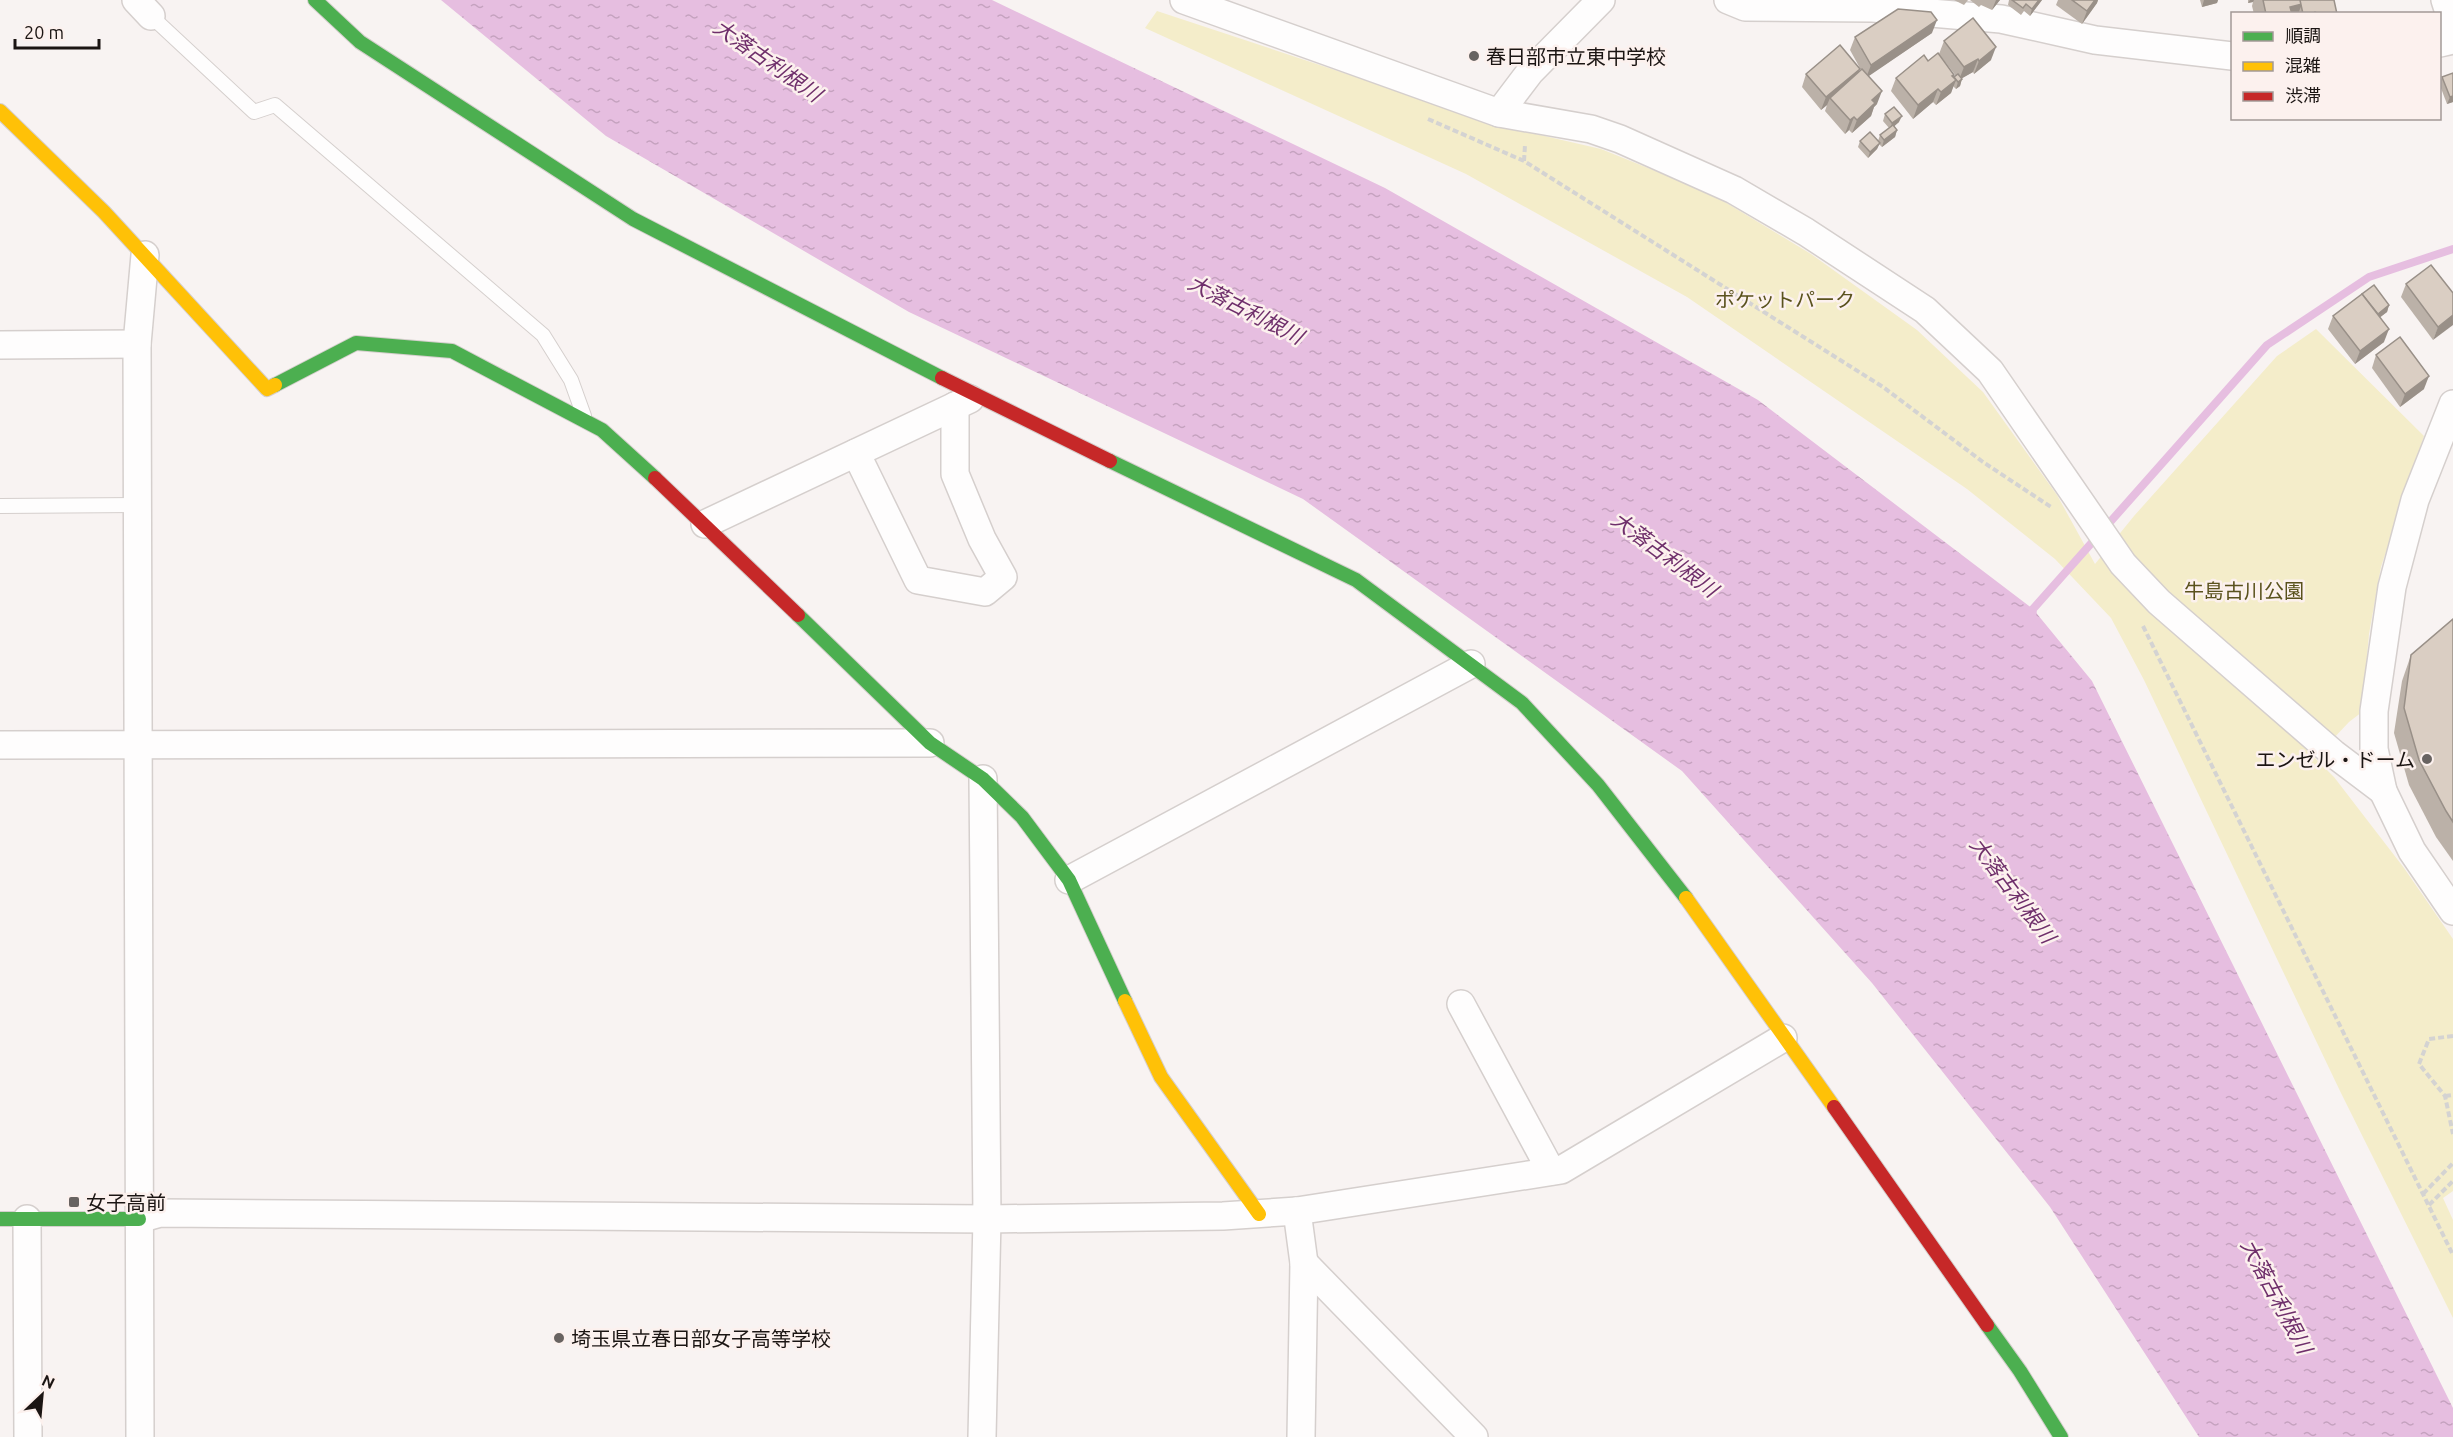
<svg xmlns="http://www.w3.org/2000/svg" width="2453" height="1437" viewBox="0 0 2453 1437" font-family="Ubuntu,'Noto Sans JP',sans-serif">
  <defs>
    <pattern id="water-ripples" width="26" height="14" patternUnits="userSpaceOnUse" patternTransform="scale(1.5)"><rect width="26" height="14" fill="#e6bee0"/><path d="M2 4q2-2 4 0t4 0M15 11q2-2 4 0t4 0" fill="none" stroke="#c5a2bf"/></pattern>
  </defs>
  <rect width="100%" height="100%" fill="#f8f3f2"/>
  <!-- green -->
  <path fill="#f4edca" d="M 1157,11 L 1510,128 L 1601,149 L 1710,193 L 1811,254 L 1917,330 L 1983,392 L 2057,495 L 2095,564 L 2134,516 L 2277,356 L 2316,329 L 2424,436 L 2381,567 L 2369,634 L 2362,712 L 2349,722 L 2315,758 L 2334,777 L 2404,868 L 2453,939 L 2453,1191 L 2443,1198 L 2453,1220 L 2453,1318 L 2340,1091 L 2144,680 L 2111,618 L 2055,559 L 1967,489 L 1687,297 L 1466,174 L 1145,28 Z"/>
  <!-- water -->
  <path fill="url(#water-ripples)" d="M 441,0 L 992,0 L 1385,188 L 1758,400 L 2033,609 L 2092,681 L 2453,1408 L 2453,1437 L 2199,1437 L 2050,1207 L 1872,983 L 1682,771 L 1303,499 L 909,312 L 606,136 Z"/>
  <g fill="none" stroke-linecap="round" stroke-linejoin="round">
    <!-- stream -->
    <path stroke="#e6bee0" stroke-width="8" d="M 2032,618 L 2033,609 L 2267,345 L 2369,277 L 2453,249"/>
    <defs>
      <g id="lane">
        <path d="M 151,16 L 254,112 L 275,105 L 543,335 L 571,380 L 584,416"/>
        <path d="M 0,506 L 137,505"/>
      </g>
      <g id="street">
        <path d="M 136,0 L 151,16"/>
        <path d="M 1184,0 L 1499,113 L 1591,129 L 1620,139 L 1734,190 L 1806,232 L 1925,310 L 1990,371 L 2123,564 L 2159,602 L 2334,754 L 2383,791"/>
        <path d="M 1728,0 L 1745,7 L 1873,8 L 2001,19 L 2095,40 L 2232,56"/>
        <path d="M 2445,0 L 2453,25"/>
        <path d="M 2440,43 L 2453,40"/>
        <path d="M 1499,113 L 1530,72 L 1601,0"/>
        <path d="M 0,345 L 137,344"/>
        <path d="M 2453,404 L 2415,500 L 2392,587 L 2374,711 L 2374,749 L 2383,791 L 2412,851 L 2453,911"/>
        <path d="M 856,453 L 918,580 L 985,592 L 1003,577 L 982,539 L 955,474 L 955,406"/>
        <path d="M 705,524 L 970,399"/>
        <path d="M 0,745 L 930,743"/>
        <path d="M 1069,880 L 1471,664"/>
        <path d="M 1461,1004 L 1551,1171"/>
        <path d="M 1297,1211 L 1304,1263 L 1301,1437"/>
        <path d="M 27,1219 L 28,1437"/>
        <path d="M 139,1219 L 160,1213 L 987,1219 L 1223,1216 L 1297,1211 L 1561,1170 L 1783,1038"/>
        <path d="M 1304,1263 L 1474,1437"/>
        <path d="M 140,1437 L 137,344 L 145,255"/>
        <path d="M 982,1437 L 987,1219 L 983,779"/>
      </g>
      <g id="fast">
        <path d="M 315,0 L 360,42 L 633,219 L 942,378"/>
        <path d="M 275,385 L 356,343 L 452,351 L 602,430 L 655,478"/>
        <path d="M 1110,461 L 1356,580 L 1522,703 L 1598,785 L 1686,898"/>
        <path d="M 798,615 L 930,743 L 983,779 L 1022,817 L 1069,880 L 1125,1001"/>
        <path d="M 0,1219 L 139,1219"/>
        <path d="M 1987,1325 L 2020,1371 L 2061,1437"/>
      </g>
      <g id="slow">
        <path d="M 0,111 L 104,212 L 267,389 L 275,385"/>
        <path d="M 1686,898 L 1834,1107"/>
        <path d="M 1125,1001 L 1161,1077 L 1259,1214"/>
      </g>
      <g id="jam">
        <path d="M 942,378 L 1110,461"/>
        <path d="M 655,478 L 798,615"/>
        <path d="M 1834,1107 L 1987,1325"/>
      </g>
    </defs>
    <!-- lane casing -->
    <use href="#lane" stroke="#d5cfcd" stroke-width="16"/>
    <!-- street casing -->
    <use href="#street" stroke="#d5cfcd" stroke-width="30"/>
    <!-- fast casing -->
    <use href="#fast" stroke="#d5cfcd" stroke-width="16"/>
    <!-- slow casing -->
    <use href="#slow" stroke="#d5cfcd" stroke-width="16"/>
    <!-- jam casing -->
    <use href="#jam" stroke="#d5cfcd" stroke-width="16"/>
    <!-- path -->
    <g stroke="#d4d3d2" stroke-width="4" stroke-dasharray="6 3" stroke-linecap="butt">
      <path d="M 1428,119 L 1524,161 L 1883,387 L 1983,462 L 2051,507"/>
      <path d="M 1524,161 L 1525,145"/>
      <path d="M 2143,626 L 2453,1255"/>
      <path d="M 2453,1036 L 2429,1039 L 2419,1064 L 2445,1096 L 2453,1134"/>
      <path d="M 2445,1096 L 2453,1095"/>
      <path d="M 2423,1194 L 2453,1163"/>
      <path d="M 2429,1205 L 2453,1181"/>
    </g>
    <!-- lane -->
    <use href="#lane" stroke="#fefdfd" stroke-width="14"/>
    <!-- street -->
    <use href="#street" stroke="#fefdfd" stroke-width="27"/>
    <!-- fast -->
    <use href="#fast" stroke="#4caf50" stroke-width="14"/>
    <!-- slow -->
    <use href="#slow" stroke="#ffc107" stroke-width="14"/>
    <!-- jam -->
    <use href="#jam" stroke="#c62828" stroke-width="14"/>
  </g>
  <!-- wall -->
  <g fill="#bbb1a8">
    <path d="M 1954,0 L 1968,0 L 1964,5 Z"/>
    <path d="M 1970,0 L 2000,0 L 1992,10 L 1981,5 L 1979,7 Z"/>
    <path d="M 2009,0 L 2042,0 L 2030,16 L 2024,11 L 2021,15 L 2008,5 Z"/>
    <path d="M 2058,0 L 2098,0 L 2097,3 L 2082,24 L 2056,5 Z"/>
    <path d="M 2200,0 L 2218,0 L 2217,3 L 2202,7 Z"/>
    <path d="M 2248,0 L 2334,0 L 2337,14 L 2254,14 L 2252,6 L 2253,2 L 2248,3 Z"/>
    <path d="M 1932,33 L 1868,76 L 1877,104 L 1874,107 L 1871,116 L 1852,133 L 1849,130 L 1845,134 L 1825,111 L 1827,105 L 1821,110 L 1802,87 L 1806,74 L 1860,69 L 1858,72 L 1861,70 L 1850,50 L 1855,37 Z"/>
    <path d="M 1944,41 L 1991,60 L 1974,74 L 1973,72 L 1962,78 L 1960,86 L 1956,89 L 1953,86 L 1951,93 L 1936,105 L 1933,102 L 1913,119 L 1891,91 L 1896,78 L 1928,61 L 1954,75 L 1954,78 L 1956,76 L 1939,54 Z"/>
    <path d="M 2442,77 L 2453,102 L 2447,104 L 2439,83 Z"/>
    <path d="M 1885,114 L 1899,122 L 1894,126 L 1897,130 L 1895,137 L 1882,147 L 1879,144 L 1877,149 L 1868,158 L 1858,147 L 1860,141 L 1878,141 L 1880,135 L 1889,128 L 1883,121 Z"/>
    <path d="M 2406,284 L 2453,293 L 2433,340 L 2401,297 Z"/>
    <path d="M 2389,305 L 2387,312 L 2380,317 L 2384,342 L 2355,364 L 2328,329 L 2333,316 Z"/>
    <path d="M 2376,355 L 2424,389 L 2400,407 L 2372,368 Z"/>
    <path d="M 2453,619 L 2453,861 L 2436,837 L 2409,785 L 2394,733 L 2402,681 L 2411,655 Z"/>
  </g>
  <!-- shaded-wall -->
  <g fill="#999088">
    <path d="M 1996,0 L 2000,0 L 1992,10 Z"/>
    <path d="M 2039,0 L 2042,0 L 2030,16 L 2032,9 Z"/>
    <path d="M 2095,0 L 2098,0 L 2097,3 L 2082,24 L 2087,11 Z"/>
    <path d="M 2204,0 L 2218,0 L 2217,3 L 2202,7 Z"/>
    <path d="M 2250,0 L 2254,0 L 2253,2 L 2248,3 Z"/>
    <path d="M 2302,4 L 2298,14 L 2288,14 L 2290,7 Z"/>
    <path d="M 1937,20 L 1932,33 L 1866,78 L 1871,65 Z"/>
    <path d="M 1996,47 L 1991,60 L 1974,74 L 1979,61 Z"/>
    <path d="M 1978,59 L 1973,72 L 1959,80 L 1964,67 Z"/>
    <path d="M 1860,69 L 1855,82 L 1830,98 L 1827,105 L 1821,110 L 1826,97 Z"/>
    <path d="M 1954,75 L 1951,83 L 1956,80 L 1951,93 L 1936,105 L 1941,92 Z"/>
    <path d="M 1962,79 L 1960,86 L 1956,89 L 1958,82 Z"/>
    <path d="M 1938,89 L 1933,102 L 1913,119 L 1918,105 Z"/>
    <path d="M 1882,91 L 1877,104 L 1874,107 L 1871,116 L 1852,133 L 1857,120 L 1872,100 Z"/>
    <path d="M 2453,96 L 2453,102 L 2447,104 L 2450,97 Z"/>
    <path d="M 1902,116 L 1899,122 L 1890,130 L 1892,123 Z"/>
    <path d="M 1854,117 L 1849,130 L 1845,134 L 1850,120 Z"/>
    <path d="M 1897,130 L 1895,137 L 1882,147 L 1884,140 Z"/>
    <path d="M 1880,143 L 1877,149 L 1868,158 L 1870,152 Z"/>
    <path d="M 2389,305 L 2387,312 L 2374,322 L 2376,315 Z"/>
    <path d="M 2453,315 L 2453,325 L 2433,340 L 2438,327 Z"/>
    <path d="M 2389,329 L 2384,342 L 2355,364 L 2360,351 Z"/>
    <path d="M 2429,376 L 2424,389 L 2400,407 L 2405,394 Z"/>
  </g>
  <!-- building -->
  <g fill="#dacec3" stroke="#999088" stroke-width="1.5">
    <path d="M 2012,0 L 2039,0 L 2032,9 L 2026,4 L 2023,8 Z"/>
    <path d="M 2072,0 L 2095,0 L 2087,11 Z"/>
    <path d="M 2263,0 L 2300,0 L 2302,4 L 2290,7 L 2292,14 L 2266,14 Z"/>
    <path d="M 2300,0 L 2334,0 L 2337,14 L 2319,14 L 2315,12 L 2311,14 L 2303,14 Z"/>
    <path d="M 1898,9 L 1931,12 L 1937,20 L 1871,65 L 1855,37 Z"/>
    <path d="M 1973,18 L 1996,47 L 1979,61 L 1978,59 L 1964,67 L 1944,41 Z"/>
    <path d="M 1840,45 L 1860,69 L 1826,97 L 1806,74 Z"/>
    <path d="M 1938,53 L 1954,75 L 1952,76 L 1956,80 L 1941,92 L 1938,89 L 1918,105 L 1896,78 L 1924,55 L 1928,61 Z"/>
    <path d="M 1862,69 L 1882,91 L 1872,100 L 1875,103 L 1857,120 L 1854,117 L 1850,120 L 1830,98 Z"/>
    <path d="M 2453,73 L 2453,96 L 2450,97 L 2442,77 Z"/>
    <path d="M 1958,74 L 1962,79 L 1958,82 L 1954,77 Z"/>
    <path d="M 1894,107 L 1902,116 L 1892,123 L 1885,114 Z"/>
    <path d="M 1893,125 L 1897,130 L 1884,140 L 1880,135 Z"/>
    <path d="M 1870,132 L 1880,143 L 1870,152 L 1860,141 Z"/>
    <path d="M 2431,265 L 2453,293 L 2453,315 L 2438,327 L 2406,284 Z"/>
    <path d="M 2374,285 L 2389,305 L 2378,314 L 2362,294 Z"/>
    <path d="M 2362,294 L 2389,329 L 2360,351 L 2333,316 Z"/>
    <path d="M 2400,337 L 2429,376 L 2405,394 L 2376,355 Z"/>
    <path d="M 2453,619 L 2453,822 L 2446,811 L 2419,760 L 2404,708 L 2411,655 Z"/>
  </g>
  <!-- markers -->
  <g fill="#686361" stroke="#fcf1ee" stroke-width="2">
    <circle cx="1474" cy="56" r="6"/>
    <circle cx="2427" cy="759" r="6"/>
    <rect x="68" y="1196" width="12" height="12" rx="3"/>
    <circle cx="559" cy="1338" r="6"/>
  </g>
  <g text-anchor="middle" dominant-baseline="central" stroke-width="5" stroke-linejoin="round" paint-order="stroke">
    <!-- poi labels -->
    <g font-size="20" fill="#1b1513" stroke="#fcf1ee" text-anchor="start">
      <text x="1486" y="56">春日部市立東中学校</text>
      <text x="2415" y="759" text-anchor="end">エンゼル・ドーム</text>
      <text x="86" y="1202">女子高前</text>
      <text x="571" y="1338">埼玉県立春日部女子高等学校</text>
    </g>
    <!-- park labels -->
    <g font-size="20" fill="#5a521d" stroke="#fcf1ee">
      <text x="1785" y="299">ポケットパーク</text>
      <text x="2244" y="590">牛島古川公園</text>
    </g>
    <!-- water labels -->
    <g font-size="21" font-style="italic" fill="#6f2f6b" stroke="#fcf1ee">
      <text transform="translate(768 60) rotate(35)">大落古利根川</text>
      <text transform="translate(1246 309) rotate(27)">大落古利根川</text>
      <text transform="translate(1665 554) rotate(37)">大落古利根川</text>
      <text transform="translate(2013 890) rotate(53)">大落古利根川</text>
      <text transform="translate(2277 1296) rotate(62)">大落古利根川</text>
    </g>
  </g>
  <!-- legend -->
  <rect x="2231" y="12" width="210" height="108" fill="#fcf1ee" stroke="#a29996" stroke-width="1.5"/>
  <rect x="2243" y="32" width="30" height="9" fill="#4caf50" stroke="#a29996" stroke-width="1.5"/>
  <text x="2285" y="42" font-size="18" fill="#1b1513">順調</text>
  <rect x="2243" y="62" width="30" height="9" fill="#ffc107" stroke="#a29996" stroke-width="1.5"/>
  <text x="2285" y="72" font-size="18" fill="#1b1513">混雑</text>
  <rect x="2243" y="92" width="30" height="9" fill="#c62828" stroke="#a29996" stroke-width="1.5"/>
  <text x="2285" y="102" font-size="18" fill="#1b1513">渋滞</text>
  <!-- north arrow -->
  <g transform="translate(42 1395) rotate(26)" stroke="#fcf1ee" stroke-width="4.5" paint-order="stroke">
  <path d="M0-4.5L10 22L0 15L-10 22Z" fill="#1b1513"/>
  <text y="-9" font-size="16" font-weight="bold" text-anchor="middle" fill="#1b1513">N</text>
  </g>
  <!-- scale -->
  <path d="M15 39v9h84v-9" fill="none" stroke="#1b1513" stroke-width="3"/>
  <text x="24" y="39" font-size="18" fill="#1b1513" stroke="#fcf1ee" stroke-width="4.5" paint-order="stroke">20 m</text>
</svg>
